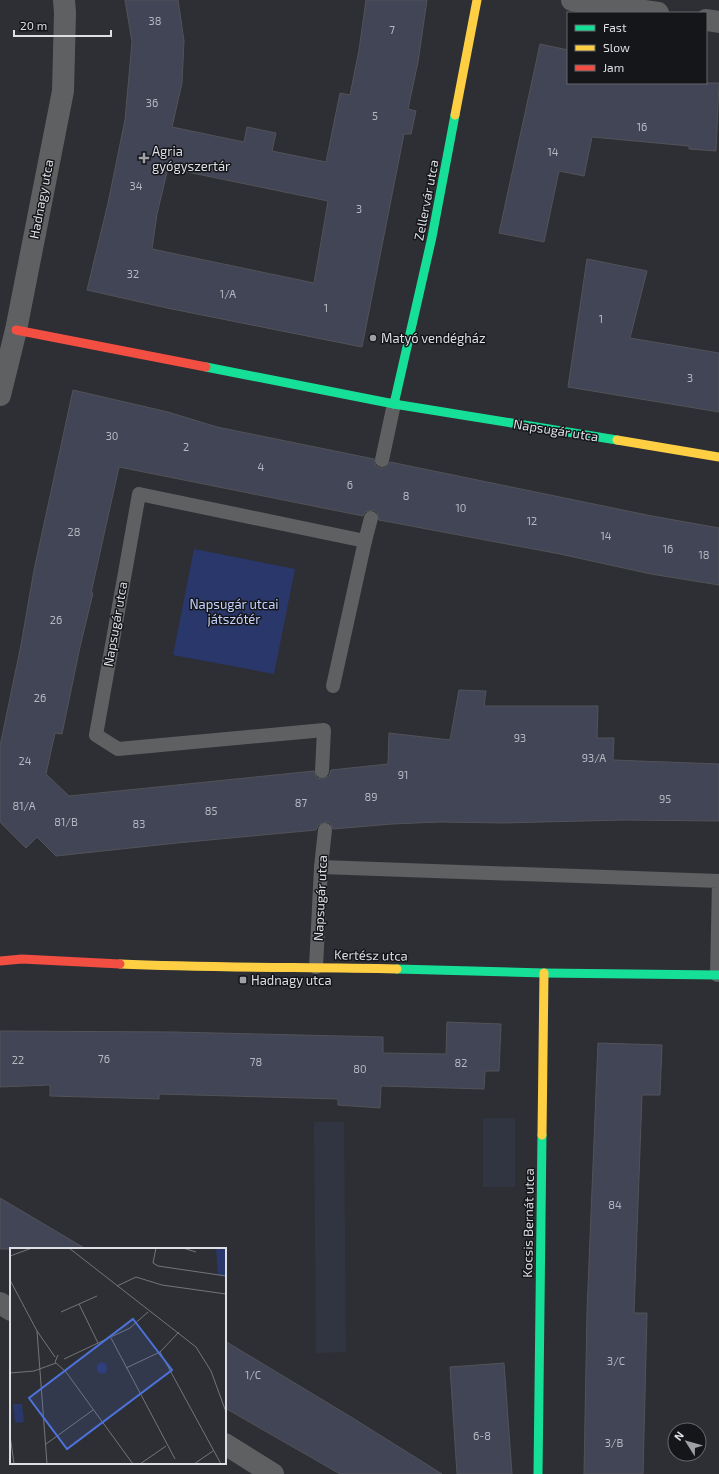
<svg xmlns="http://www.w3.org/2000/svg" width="719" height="1474" viewBox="0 0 719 1474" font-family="'Exo 2',sans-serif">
  <rect width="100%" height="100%" fill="#2e2f34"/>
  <!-- built -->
  <g fill="#313542">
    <rect x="483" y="1118" width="32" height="69"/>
    <path d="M 314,1122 L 344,1122 L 346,1352 L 316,1353 Z"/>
  </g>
  <!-- green -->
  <path fill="#2a376b" d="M 194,549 L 295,569 L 274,674 L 173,655 Z"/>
  <!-- building -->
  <g fill="#414556" stroke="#525358" fill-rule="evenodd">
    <path d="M 125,0 L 178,0 L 184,41 L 182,83 L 172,127 L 244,142 L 247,127 L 276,133 L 272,151 L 326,162 L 340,93 L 350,95 L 359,50 L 366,0 L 427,0 L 418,62 L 408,109 L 416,111 L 411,134 L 404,134 L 362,347 L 167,308 L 87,290 L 108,203 L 125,120 L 132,42 ZM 168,168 L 328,201 L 314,283 L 152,249 L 157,214 Z"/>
    <path d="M 540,44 L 568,50 L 568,83 L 719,83 L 716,151 L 689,149 L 689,146 L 592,137 L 584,176 L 559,171 L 544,242 L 499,233 Z"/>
    <path d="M 587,259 L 647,271 L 630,338 L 719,353 L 719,412 L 568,387 Z"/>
    <path d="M 73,390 L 168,412 L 217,427 L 374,459 L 376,466 L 380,468 L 385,468 L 390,462 L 652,516 L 719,528 L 719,585 L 651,574 L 560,554 L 379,520 L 377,512 L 373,510 L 365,512 L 363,516 L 119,467 L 91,593 L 93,593 L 80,647 L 62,734 L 55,733 L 46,774 L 69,796 L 314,771 L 317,778 L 322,779 L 329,776 L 331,770 L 388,764 L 389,733 L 450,740 L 459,690 L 486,691 L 484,706 L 598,706 L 597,738 L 614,738 L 613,760 L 719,764 L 719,821 L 623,820 L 503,823 L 440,822 L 392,824 L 333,829 L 330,823 L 326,822 L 318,825 L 316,830 L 177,843 L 56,856 L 37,837 L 26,848 L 0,822 L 0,746 L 21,645 L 34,570 Z"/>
    <path d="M 447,1022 L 501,1024 L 499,1071 L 485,1071 L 484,1089 L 381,1086 L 380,1108 L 338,1105 L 338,1099 L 159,1094 L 159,1099 L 50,1096 L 50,1085 L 0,1087 L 0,1031 L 174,1032 L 383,1037 L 383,1053 L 446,1054 Z"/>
    <path d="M 598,1043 L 662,1045 L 660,1095 L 642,1095 L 634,1313 L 647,1313 L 643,1474 L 584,1474 L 587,1312 Z"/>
    <path d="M 0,1198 L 86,1249 L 0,1249 Z"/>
    <path d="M 225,1341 L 351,1417 L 442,1474 L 340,1474 L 225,1408 Z"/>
    <path d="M 504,1363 L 512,1474 L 457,1474 L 450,1367 Z"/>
  </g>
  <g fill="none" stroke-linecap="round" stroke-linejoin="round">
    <!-- lane -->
    <g stroke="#5f6062" stroke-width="14">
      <path d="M 382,460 L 394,404"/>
      <path d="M 333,686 L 365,541"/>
      <path d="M 322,771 L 324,730 L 118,749 L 96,735 L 139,494 L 365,541 L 371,518"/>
      <path d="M 321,867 L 719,881 L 717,975"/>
      <path d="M 316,967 L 321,867 L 325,830"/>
    </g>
    <!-- street -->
    <g stroke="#5f6062" stroke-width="22">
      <path d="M 572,0 L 658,13"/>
      <path d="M 706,20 L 719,22"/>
      <path d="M 0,395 L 16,330 L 63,91 L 65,13 L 64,0"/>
      <path d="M 0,1303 L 11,1310"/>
      <path d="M 225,1444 L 273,1474"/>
    </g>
    <!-- fast -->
    <g stroke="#16e098" stroke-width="9">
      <path d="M 206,367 L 394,404 L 617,440"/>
      <path d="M 394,404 L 432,237 L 455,115"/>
      <path d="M 397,969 L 544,973 L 719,975"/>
      <path d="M 538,1474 L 542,1135"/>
    </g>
    <!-- slow -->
    <g stroke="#ffcf43" stroke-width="9">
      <path d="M 455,115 L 477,0"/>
      <path d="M 617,440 L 719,457"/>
      <path d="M 120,964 C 212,968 305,967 397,969"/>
      <path d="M 542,1135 L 544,973"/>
    </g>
    <!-- jam -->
    <g stroke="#f24e42" stroke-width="9">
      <path d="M 16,330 L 206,367"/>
      <path d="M 0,961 L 22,959 L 120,964"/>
    </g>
  </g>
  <!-- markers -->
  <g fill="#a0a1a7" stroke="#15161a" stroke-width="1.5">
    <path d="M142 152h4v4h4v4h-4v4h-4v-4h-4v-4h4z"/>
    <circle cx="373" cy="338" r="4"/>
    <rect x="239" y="976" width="8" height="8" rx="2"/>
  </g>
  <g text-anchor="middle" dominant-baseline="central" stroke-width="3" stroke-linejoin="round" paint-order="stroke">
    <!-- number labels -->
    <g font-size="11" fill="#b6b8c1">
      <text x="155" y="20">38</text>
      <text x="392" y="29">7</text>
      <text x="152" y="102">36</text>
      <text x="375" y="115">5</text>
      <text x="642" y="126">16</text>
      <text x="553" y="151">14</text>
      <text x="136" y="185">34</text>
      <text x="359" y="208">3</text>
      <text x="133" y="273">32</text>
      <text x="228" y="293">1/A</text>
      <text x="326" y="307">1</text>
      <text x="601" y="318">1</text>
      <text x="690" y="377">3</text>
      <text x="112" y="435">30</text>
      <text x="186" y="446">2</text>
      <text x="261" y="466">4</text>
      <text x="350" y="484">6</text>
      <text x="406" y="495">8</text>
      <text x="461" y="507">10</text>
      <text x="532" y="520">12</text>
      <text x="74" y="531">28</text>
      <text x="606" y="535">14</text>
      <text x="668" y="548">16</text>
      <text x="704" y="554">18</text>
      <text x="56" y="619">26</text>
      <text x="40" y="697">26</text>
      <text x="520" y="737">93</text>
      <text x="594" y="757">93/A</text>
      <text x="25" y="760">24</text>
      <text x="403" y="774">91</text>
      <text x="371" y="796">89</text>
      <text x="665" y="798">95</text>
      <text x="301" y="802">87</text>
      <text x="24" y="805">81/A</text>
      <text x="211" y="810">85</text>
      <text x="66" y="821">81/B</text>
      <text x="139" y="823">83</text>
      <text x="104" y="1058">76</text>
      <text x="18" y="1059">22</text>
      <text x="256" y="1061">78</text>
      <text x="461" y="1062">82</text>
      <text x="360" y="1068">80</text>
      <text x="615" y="1204">84</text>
      <text x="616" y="1360">3/C</text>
      <text x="253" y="1374">1/C</text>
      <text x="482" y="1435">6-8</text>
      <text x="614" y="1442">3/B</text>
    </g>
    <!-- poi labels -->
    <g font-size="13" fill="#dddfe5" stroke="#15161a" text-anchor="start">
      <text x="152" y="151">Agria<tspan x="152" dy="15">gyógyszertár</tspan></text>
      <text x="381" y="338">Matyó vendégház</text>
      <text x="251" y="980">Hadnagy utca</text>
    </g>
    <!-- street labels -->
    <g font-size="13" fill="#dddfe5" stroke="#15161a">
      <text transform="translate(41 199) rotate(-79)">Hadnagy utca</text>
      <text transform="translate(426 200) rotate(-79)">Zellervár utca</text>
      <text transform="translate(556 430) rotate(9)">Napsugár utca</text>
      <text transform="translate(115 624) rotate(-80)">Napsugár utca</text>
      <text transform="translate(320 898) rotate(-87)">Napsugár utca</text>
      <text transform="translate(371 955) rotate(1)">Kertész utca</text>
      <text transform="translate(528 1223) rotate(-89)">Kocsis Bernát utca</text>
    </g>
    <!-- park labels -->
    <g font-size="13" fill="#c5d4ff" stroke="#15161a">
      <text x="234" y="604">Napsugár utcai<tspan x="234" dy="15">játszótér</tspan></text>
    </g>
  </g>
  <!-- overview -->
  <g transform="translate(10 1248)">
    <rect width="216" height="216" fill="#2e2f34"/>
    <path d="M 206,0 L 216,0 L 216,29 L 208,27 ZM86.5 120a5.5 5.5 0 1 1 11 0a5.5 5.5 0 1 1-11 0ZM 3,156 L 12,156 L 14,174 L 5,175 Z" fill="#2a376b"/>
    <path fill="none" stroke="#74757b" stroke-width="1" d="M 59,0 L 186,99 L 201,123 L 216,164M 146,0 L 143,15 L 148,18 L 216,28M 173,0 L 186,4M 0,8 L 22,0M 0,32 L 27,83 L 45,109M 107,38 L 126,29 L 152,37 L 216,46M 69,56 L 88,95M 51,64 L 87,48M 27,83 L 37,216M 101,90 L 165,211M 150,104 L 211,216M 48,107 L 45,114 L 56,124 L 123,216M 54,111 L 120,80 L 138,64M 116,120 L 150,104 L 169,84M 0,125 L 24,123 L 46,115M 0,187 L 4,216M 36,196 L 83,162M 130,216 L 156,198M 184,216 L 203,203"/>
    <path fill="#4d72db" fill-opacity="0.15" stroke="#4d72db" stroke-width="2" d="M 123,71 L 162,122 L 57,201 L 19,150 Z"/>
    <rect width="216" height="216" fill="none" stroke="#dddfe5" stroke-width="2"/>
  </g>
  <!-- legend -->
  <rect x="567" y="12" width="140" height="72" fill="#15161a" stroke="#65666b"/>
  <rect x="575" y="25" width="20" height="6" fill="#16e098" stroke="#65666b"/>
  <text x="603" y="32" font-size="12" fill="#dddfe5">Fast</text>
  <rect x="575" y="45" width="20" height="6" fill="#ffcf43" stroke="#65666b"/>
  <text x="603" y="52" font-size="12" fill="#dddfe5">Slow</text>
  <rect x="575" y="65" width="20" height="6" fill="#f24e42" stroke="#65666b"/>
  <text x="603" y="72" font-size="12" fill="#dddfe5">Jam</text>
  <!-- north arrow -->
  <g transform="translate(687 1442) rotate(307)"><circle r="19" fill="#15161a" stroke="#65666b"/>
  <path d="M0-3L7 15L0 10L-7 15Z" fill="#a0a1a7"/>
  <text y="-6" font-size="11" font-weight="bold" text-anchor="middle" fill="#dddfe5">N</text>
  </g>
  <!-- scale -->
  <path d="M14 30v6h97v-6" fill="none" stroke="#dddfe5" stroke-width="2"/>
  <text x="20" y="30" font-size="12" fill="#dddfe5" stroke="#15161a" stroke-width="3" paint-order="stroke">20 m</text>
</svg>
